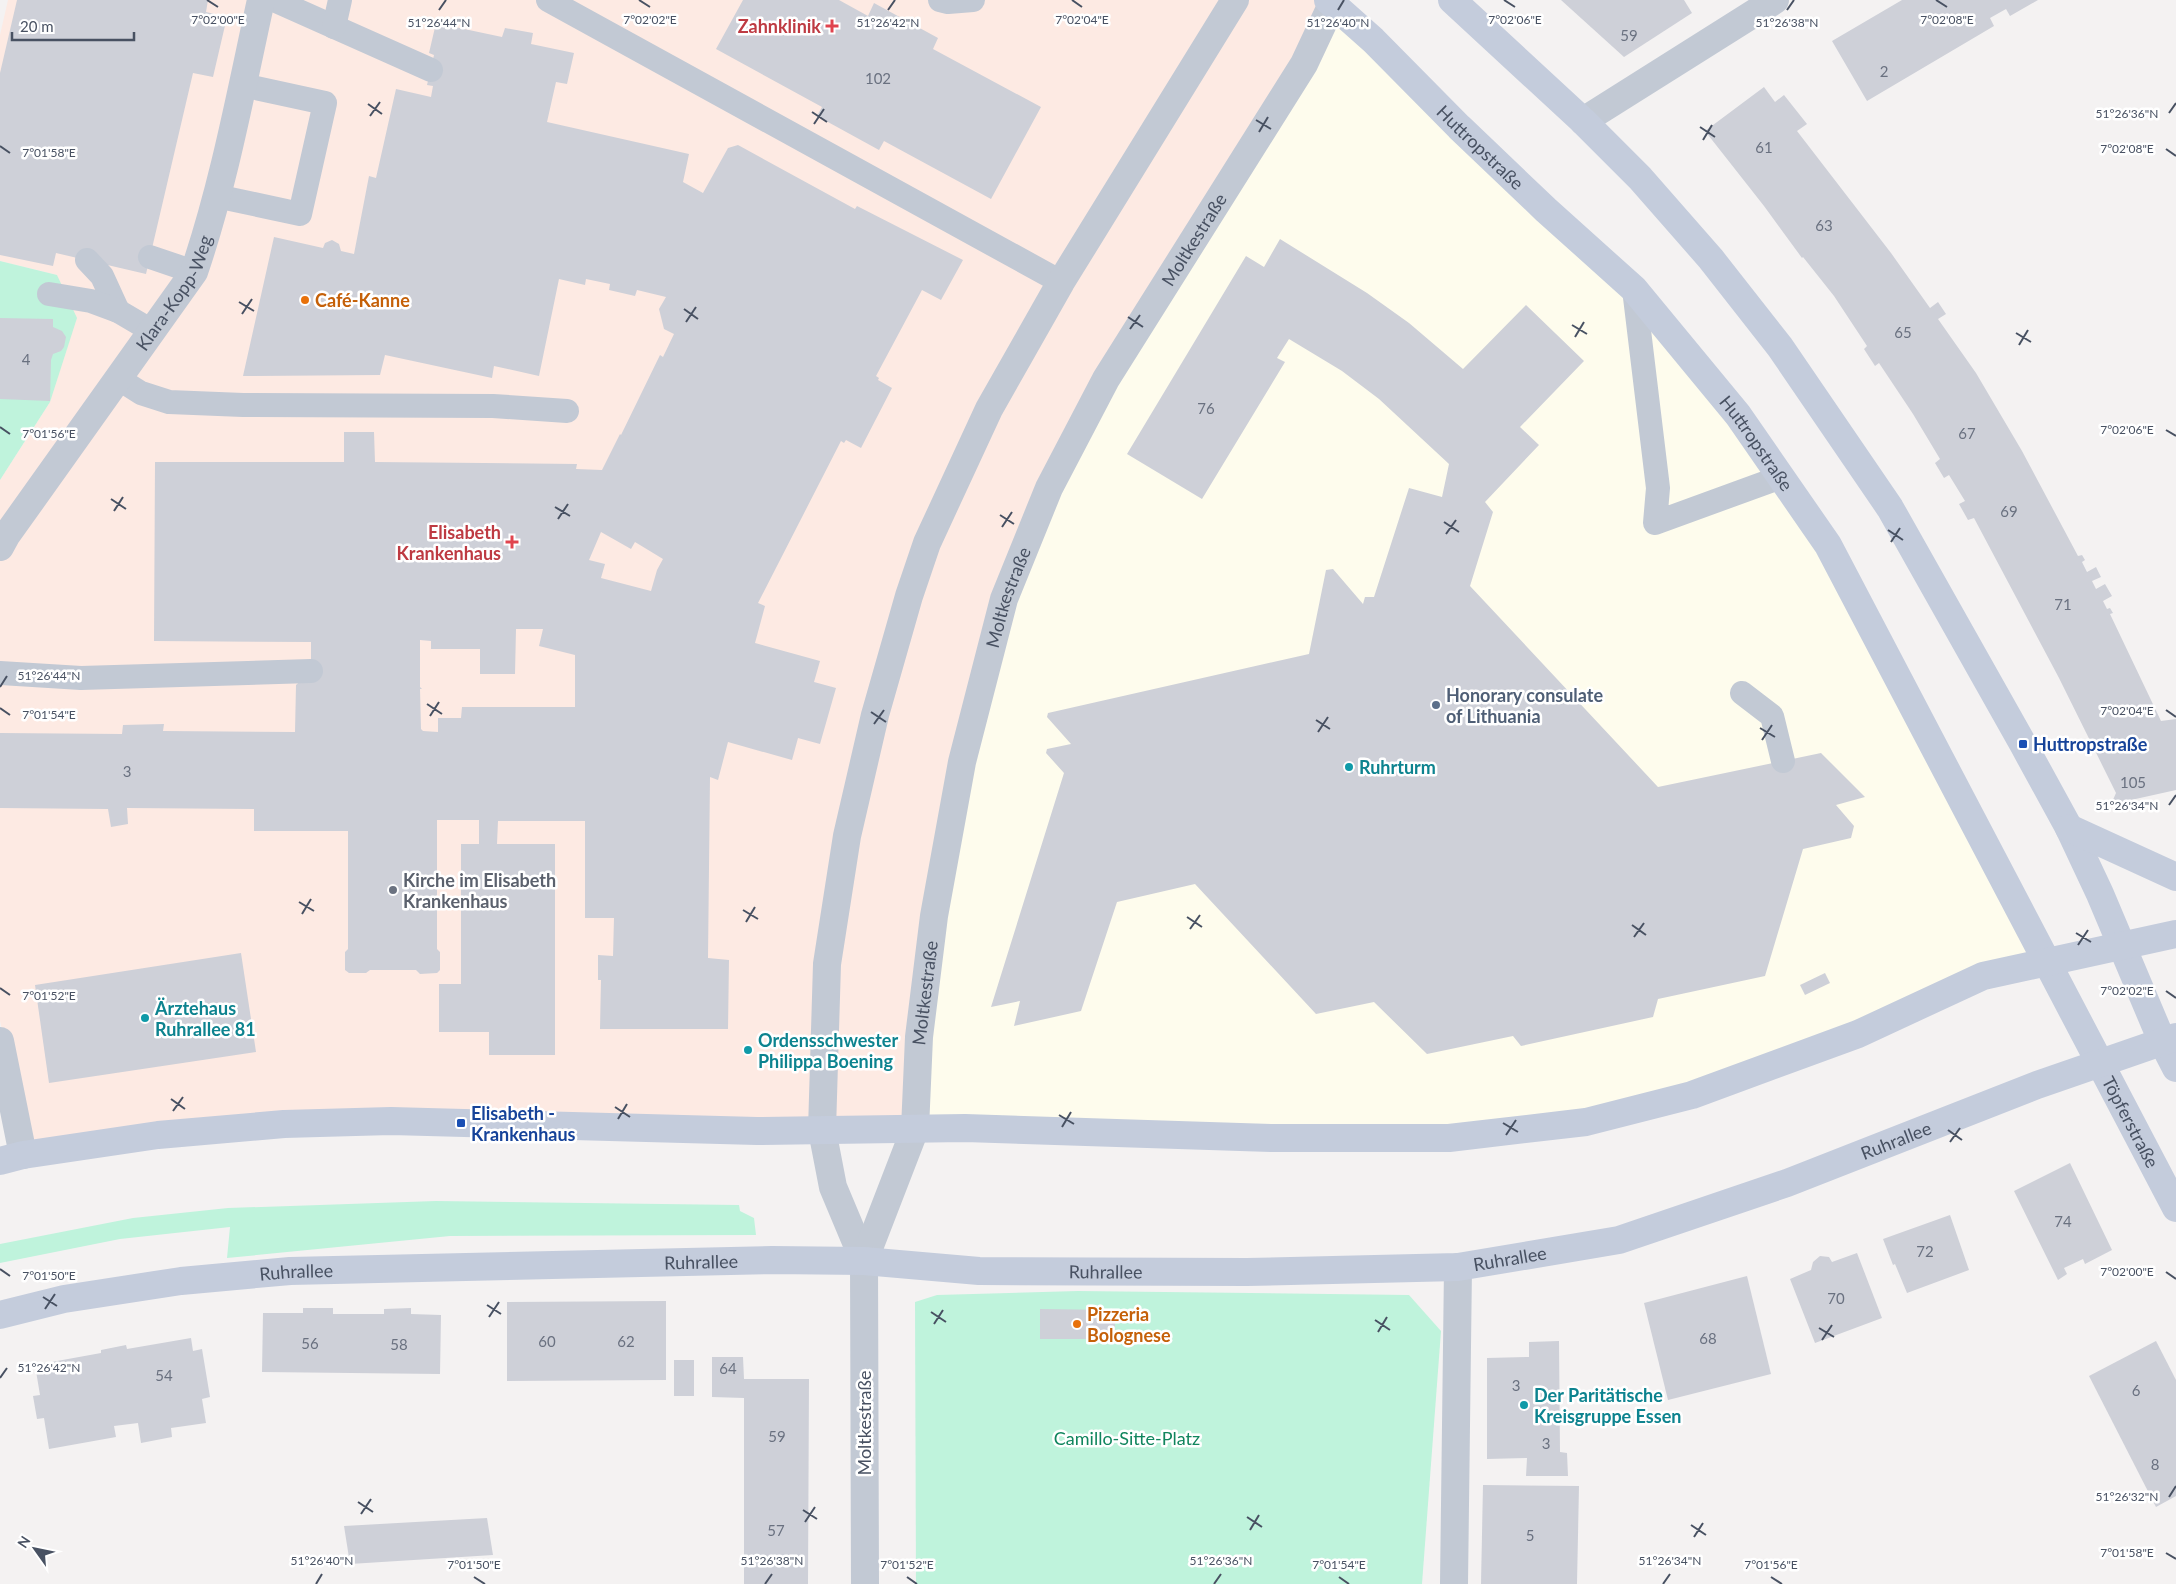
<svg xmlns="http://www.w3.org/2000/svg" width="2176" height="1584" viewBox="0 0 2176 1584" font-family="Lato,sans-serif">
  <rect width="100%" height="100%" fill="#f4f2f2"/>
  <!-- commercial -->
  <path fill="#fefced" d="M 1333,8 L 1634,293 L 1827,548 L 2041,960 L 1693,1091 L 1448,1137 L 918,1127 L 963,763 L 1052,487 Z"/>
  <!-- medical -->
  <path fill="#fdeae3" d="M 8,0 L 1326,0 L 1127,339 L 990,639 L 912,1127 L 509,1121 L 28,1149 L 0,1021 L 0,480 L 50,402 L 57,275 L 0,261 L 0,35 Z"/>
  <!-- green -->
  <g fill="#bff3dc">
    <path d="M 0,261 L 57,275 L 77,318 L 50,402 L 0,480 Z"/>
    <path d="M 436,1201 L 739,1205 L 740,1211 L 754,1218 L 756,1235 L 450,1236 L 227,1258 L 230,1227 L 120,1239 L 0,1263 L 0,1244 L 133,1218 L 228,1208 Z"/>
    <path d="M 1078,1291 L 1409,1295 L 1441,1331 L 1422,1584 L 916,1584 L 915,1302 L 937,1295 Z"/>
  </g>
  <!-- building -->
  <g fill="#ced0d8" fill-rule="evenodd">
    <path d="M 17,0 L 208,0 L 206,12 L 227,17 L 213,77 L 193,73 L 146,274 L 56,253 L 53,266 L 0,255 L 0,73 Z"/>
    <path d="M 743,0 L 839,0 L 868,16 L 874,3 L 938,38 L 933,49 L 1041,107 L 991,199 L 884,141 L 879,150 L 817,116 L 822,107 L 716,49 Z"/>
    <path d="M 1561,0 L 1684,0 L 1692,13 L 1624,57 Z"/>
    <path d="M 1902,0 L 2038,0 L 2010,16 L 2006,9 L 1990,18 L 1994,26 L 1867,101 L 1832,41 Z"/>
    <path d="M 436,23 L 502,37 L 505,28 L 533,33 L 531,44 L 574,53 L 567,84 L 556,82 L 547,122 L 689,154 L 683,182 L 703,193 L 728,148 L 738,145 L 855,209 L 857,206 L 963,260 L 941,300 L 922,290 L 876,376 L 879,378 L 878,380 L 892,388 L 861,448 L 846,440 L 844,443 L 841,441 L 758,603 L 765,606 L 755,643 L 820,661 L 814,682 L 836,688 L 820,744 L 798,738 L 792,760 L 728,742 L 718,780 L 710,777 L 708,958 L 729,960 L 728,1029 L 600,1029 L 601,980 L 598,980 L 598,955 L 613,956 L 614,918 L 585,918 L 585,821 L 498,821 L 497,844 L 555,844 L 555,1055 L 489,1055 L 489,1032 L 439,1032 L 439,984 L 461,984 L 461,844 L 479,844 L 479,820 L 437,820 L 437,949 L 440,952 L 440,970 L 437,973 L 420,974 L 416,970 L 370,970 L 366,973 L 349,973 L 345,970 L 345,952 L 348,949 L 348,831 L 254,831 L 254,809 L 127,808 L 128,824 L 111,827 L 108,809 L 0,808 L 0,733 L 122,734 L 123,725 L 164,724 L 163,731 L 295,732 L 296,685 L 311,671 L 311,642 L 154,641 L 155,462 L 344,462 L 344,432 L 374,432 L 375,462 L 577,464 L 576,469 L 602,470 L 620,434 L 621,435 L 660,355 L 663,357 L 674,334 L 664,329 L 659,309 L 666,297 L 637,290 L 635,296 L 609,290 L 610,284 L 586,279 L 585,285 L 559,279 L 539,376 L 494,366 L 492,378 L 385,355 L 380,375 L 243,376 L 274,237 L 323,248 L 325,243 L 332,240 L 339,244 L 341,251 L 354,254 L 369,176 L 376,178 L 396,89 L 431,97 L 433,86 L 427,85 L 434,55 L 429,53 ZM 601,532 L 631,549 L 635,542 L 663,559 L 657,570 L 651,591 L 601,578 L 605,564 L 589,560 ZM 516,629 L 543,629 L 539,646 L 575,655 L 575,707 L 462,707 L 461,718 L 438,718 L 438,732 L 423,731 L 421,729 L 420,689 L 422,689 L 420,687 L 420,640 L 431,641 L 431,649 L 480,649 L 480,674 L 515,674 Z"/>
    <path d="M 1764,87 L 1775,102 L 1784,95 L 1807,124 L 1797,131 L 1891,253 L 1930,308 L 1938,302 L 1946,314 L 1938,319 L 1976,373 L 2022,451 L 2078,556 L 2082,555 L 2085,560 L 2082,562 L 2087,572 L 2096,567 L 2101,577 L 2092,581 L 2096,589 L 2105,584 L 2112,596 L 2103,601 L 2107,609 L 2110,608 L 2113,613 L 2110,614 L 2161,721 L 2176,719 L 2176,790 L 2131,800 L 2127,810 L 2112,802 L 2116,793 L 2059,678 L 1974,518 L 1968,520 L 1959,504 L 1965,501 L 1949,475 L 1944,478 L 1935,463 L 1940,459 L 1913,414 L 1879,363 L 1875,366 L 1864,349 L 1867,346 L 1834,296 L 1803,257 L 1802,258 L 1764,206 L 1705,131 Z"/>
    <path d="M 1280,239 L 1367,293 L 1409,323 L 1463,369 L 1526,305 L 1584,361 L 1520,427 L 1539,445 L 1485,502 L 1493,512 L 1470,586 L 1658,787 L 1821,753 L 1865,797 L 1836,805 L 1854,826 L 1851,838 L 1803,849 L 1765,976 L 1658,999 L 1653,1017 L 1521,1046 L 1513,1036 L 1427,1054 L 1374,1002 L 1316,1014 L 1195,884 L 1117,902 L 1081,1011 L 1014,1026 L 1020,1001 L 991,1007 L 1064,773 L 1046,753 L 1047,749 L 1071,744 L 1047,717 L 1048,713 L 1309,654 L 1326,570 L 1333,569 L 1363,604 L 1365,597 L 1374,597 L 1409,488 L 1442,497 L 1449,464 L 1379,399 L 1342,371 L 1289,339 L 1277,358 L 1285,362 L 1202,499 L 1127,454 L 1246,256 L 1264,267 Z"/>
    <path d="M 0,318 L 53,319 L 53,327 L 62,331 L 66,337 L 64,347 L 61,351 L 53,354 L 51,360 L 50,401 L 0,399 Z"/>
    <path d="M 241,953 L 256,1052 L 49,1083 L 35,985 Z"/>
    <path d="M 1825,973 L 1830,983 L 1805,995 L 1800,985 Z"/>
    <path d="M 2070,1163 L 2112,1250 L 2085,1264 L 2083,1259 L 2064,1268 L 2067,1274 L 2058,1280 L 2014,1191 Z"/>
    <path d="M 1950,1215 L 1969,1270 L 1907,1293 L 1895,1264 L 1893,1265 L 1883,1239 Z"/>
    <path d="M 1857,1253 L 1882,1318 L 1815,1343 L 1790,1279 L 1811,1270 L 1813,1262 L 1820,1256 L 1829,1257 L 1832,1262 Z"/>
    <path d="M 1747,1276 L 1771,1374 L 1668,1400 L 1644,1303 Z"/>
    <path d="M 666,1301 L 666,1380 L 507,1381 L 507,1302 Z"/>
    <path d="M 303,1308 L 333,1308 L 333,1314 L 384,1314 L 384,1309 L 411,1308 L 411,1314 L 441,1315 L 440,1374 L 262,1372 L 263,1313 L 303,1313 Z"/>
    <path d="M 1040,1309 L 1115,1310 L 1115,1339 L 1040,1339 Z"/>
    <path d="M 191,1338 L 193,1351 L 202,1349 L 210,1397 L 202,1399 L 206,1423 L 171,1428 L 172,1437 L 141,1443 L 138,1423 L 114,1426 L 116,1437 L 49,1449 L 44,1418 L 37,1419 L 33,1396 L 40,1395 L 35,1365 L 101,1353 L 101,1350 L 126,1345 L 127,1349 Z"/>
    <path d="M 1559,1341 L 1560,1452 L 1567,1453 L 1568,1476 L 1526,1476 L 1527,1458 L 1487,1459 L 1487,1358 L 1529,1357 L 1529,1342 Z"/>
    <path d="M 2156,1341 L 2176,1380 L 2176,1496 L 2156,1507 L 2089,1376 Z"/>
    <path d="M 712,1357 L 743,1357 L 744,1379 L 809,1379 L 808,1584 L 744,1584 L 744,1398 L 712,1397 Z"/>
    <rect x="674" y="1360" width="20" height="36"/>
    <path d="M 1483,1485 L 1579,1486 L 1577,1584 L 1481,1584 Z"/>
    <path d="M 487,1518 L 493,1555 L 350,1564 L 344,1526 Z"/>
  </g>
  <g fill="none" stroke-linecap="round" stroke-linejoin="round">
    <!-- service -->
    <g stroke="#c2c9d4" stroke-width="24">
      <path d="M 274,0 L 431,70"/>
      <path d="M 548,0 L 1061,282"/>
      <path d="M 940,0 L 948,2 L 973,0"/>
      <path d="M 334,27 L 340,0"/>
      <path d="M 216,196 L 300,214 L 325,103 L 242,85"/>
      <path d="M 150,257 L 194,272"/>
      <path d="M 87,260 L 102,276 L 118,311"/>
      <path d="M 1634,289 L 1658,488 L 1655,523 L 1781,477"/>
      <path d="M 49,294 L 91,301 L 118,311 L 152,331"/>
      <path d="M 119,379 L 141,393 L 169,402 L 243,405 L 493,406 L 567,411"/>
      <path d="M 0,673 L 81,678 L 311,671"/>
      <path d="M 1742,693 L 1772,716 L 1783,761"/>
    </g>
    <!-- minor -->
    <g stroke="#c2c9d4" stroke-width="28">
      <path d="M 1583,121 L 1775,0"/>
      <path id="s1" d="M 0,547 L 6,536 L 194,272 C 224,184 241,91 261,0"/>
      <path d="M 0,1041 L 23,1155"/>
      <path d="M 1454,1584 L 1458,1267"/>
    </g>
    <!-- tertiary -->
    <g stroke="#c2c9d4" stroke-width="28">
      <path d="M 864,1261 L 833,1187 L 822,1130 L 827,964 L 847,836 L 875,715 L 909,596 L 927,543 L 989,409 L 1061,282 L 1235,0"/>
      <path id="s2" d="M 865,1584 L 864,1261 L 915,1129 L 919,1037 L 934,916 L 962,762 L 1004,599 L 1049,488 L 1106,379 L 1304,64 L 1334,0"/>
    </g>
    <!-- secondary -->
    <g stroke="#c4ccdc" stroke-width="28">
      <path id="s3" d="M 1328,0 L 1373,40 L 1459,127 L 1546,210 L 1634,289 L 1738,415 L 1828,545 L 2176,1208"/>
      <path d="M 1452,0 L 1583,121 L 1640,178 L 1711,259 L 1780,347 L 1890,508 L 2023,744 L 2069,828 L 2100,894 L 2162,1041 L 2176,1068"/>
      <path d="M 2069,828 L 2176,877"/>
      <path d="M 0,1161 L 23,1155 L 158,1135 L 284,1124 L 391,1121 L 757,1131 L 965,1128 L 1271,1138 L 1449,1138 L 1586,1122 L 1692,1095 L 1858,1034 L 1983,976 L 2176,934"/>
      <path id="s4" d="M 0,1315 L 64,1299 L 181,1281 L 290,1271 L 772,1260 L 864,1261 L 979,1271 L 1247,1272 L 1458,1267 L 1619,1240 L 1787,1183 L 2037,1085 L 2176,1037"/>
    </g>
  </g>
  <!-- ticks -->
  <path fill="none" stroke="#485162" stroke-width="2" d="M 207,0 L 218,7M 639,0 L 650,7M 1072,0 L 1082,7M 1504,0 L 1515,7M 1936,0 L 1947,7M 439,10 L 446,0M 888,10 L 895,0M 1338,10 L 1344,0M 1787,10 L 1794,0M 368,104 L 382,114M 812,112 L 827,122M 2169,113 L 2176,103M 370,116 L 380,102M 1256,120 L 1271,129M 814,124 L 824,109M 1700,127 L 1715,137M 1259,132 L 1268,117M 1703,140 L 1712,125M 0,146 L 10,153M 2166,149 L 2176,156M 239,302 L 254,311M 684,309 L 698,319M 242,314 L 252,299M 1128,317 L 1143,327M 686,322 L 696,307M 1572,325 L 1587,334M 1130,329 L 1140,315M 2016,333 L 2031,342M 1575,337 L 1584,322M 2019,345 L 2028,330M 0,427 L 10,434M 2166,430 L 2176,436M 111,499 L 126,509M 555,507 L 570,516M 114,511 L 123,497M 1000,515 L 1014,524M 558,519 L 568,504M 1444,522 L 1459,532M 1002,527 L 1012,512M 1888,530 L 1903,540M 1446,534 L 1456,520M 1891,542 L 1900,528M 0,687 L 7,676M 427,704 L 442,714M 0,708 L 10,715M 2166,710 L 2176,717M 871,712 L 886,722M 430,716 L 439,702M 1316,720 L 1330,729M 874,724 L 884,710M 1760,728 L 1775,737M 1318,732 L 1328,717M 1762,740 L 1772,725M 2169,805 L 2176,795M 299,902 L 314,911M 743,910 L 758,919M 302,914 L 311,899M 1187,917 L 1202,927M 746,922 L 755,907M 1632,925 L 1646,935M 1190,929 L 1200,915M 2076,933 L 2091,942M 1634,937 L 1644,923M 2078,945 L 2088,930M 0,988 L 10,995M 2166,991 L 2176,998M 171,1099 L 185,1109M 615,1107 L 630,1117M 173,1111 L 183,1097M 1059,1115 L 1074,1124M 618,1119 L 627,1104M 1503,1123 L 1518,1132M 1062,1127 L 1071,1112M 1948,1130 L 1962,1140M 1506,1135 L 1516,1120M 1950,1142 L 1960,1128M 0,1269 L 10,1276M 2166,1272 L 2176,1279M 43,1297 L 57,1306M 487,1305 L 501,1314M 45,1309 L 55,1294M 931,1312 L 946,1322M 489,1317 L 499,1302M 1375,1320 L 1390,1330M 934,1324 L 943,1310M 1819,1328 L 1834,1337M 1378,1332 L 1387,1317M 1822,1340 L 1832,1325M 0,1378 L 7,1368M 2169,1497 L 2176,1486M 358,1502 L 373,1512M 803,1510 L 817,1519M 361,1514 L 371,1499M 1247,1517 L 1262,1527M 805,1522 L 815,1507M 1691,1525 L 1706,1535M 1250,1530 L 1259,1515M 1694,1537 L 1703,1523M 2166,1553 L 2176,1559M 474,1577 L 485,1584M 907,1577 L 917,1584M 1339,1577 L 1349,1584M 1771,1577 L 1782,1584M 316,1584 L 322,1574M 765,1584 L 772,1574M 1214,1584 L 1221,1574M 1663,1584 L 1670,1574"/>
  <!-- markers -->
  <g fill="#e0444e" stroke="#fff" stroke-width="2">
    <path d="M829.5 18.5h5v5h5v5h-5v5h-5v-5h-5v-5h5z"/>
    <path d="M509.5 534.5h5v5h5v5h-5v5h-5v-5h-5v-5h5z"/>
  </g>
  <g fill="#e8710a" stroke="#fff" stroke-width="2">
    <circle cx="305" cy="300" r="5"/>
    <circle cx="1077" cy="1324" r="5"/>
  </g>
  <circle fill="#5c6f8a" stroke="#fff" stroke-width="2" cx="1436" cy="705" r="5"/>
  <g fill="#1a4fb4" stroke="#fff" stroke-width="2">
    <rect x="2018" y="739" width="10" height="10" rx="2.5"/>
    <rect x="456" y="1118" width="10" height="10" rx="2.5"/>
  </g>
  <g fill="#0f9aa8" stroke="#fff" stroke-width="2">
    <circle cx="1349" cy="767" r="5"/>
    <circle cx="145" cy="1018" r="5"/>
    <circle cx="748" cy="1050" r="5"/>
    <circle cx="1524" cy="1405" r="5"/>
  </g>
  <circle fill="#6b7280" stroke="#fff" stroke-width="2" cx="393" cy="890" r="5"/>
  <g text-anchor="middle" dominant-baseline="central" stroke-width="5" stroke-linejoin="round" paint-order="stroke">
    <!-- number labels -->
    <g font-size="15" fill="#6a7180">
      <text x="1629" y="35">59</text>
      <text x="1884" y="71">2</text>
      <text x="878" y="78">102</text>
      <text x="1764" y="147">61</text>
      <text x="1824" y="225">63</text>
      <text x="1903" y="332">65</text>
      <text x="26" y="359">4</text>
      <text x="1206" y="408">76</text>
      <text x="1967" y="433">67</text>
      <text x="2009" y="511">69</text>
      <text x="2063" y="604">71</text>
      <text x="127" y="771">3</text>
      <text x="2133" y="782">105</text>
      <text x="2063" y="1221">74</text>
      <text x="1925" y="1251">72</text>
      <text x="1836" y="1298">70</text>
      <text x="1708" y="1338">68</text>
      <text x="547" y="1341">60</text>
      <text x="626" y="1341">62</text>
      <text x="310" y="1343">56</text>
      <text x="399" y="1344">58</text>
      <text x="728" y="1368">64</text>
      <text x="164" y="1375">54</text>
      <text x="1516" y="1385">3</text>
      <text x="2136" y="1390">6</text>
      <text x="777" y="1436">59</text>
      <text x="1546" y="1443">3</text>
      <text x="2155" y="1464">8</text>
      <text x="776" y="1530">57</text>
      <text x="1530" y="1535">5</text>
    </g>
    <!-- health labels -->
    <g font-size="18" font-weight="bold" fill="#be3a42" stroke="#fff" text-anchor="end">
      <text x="821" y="26">Zahnklinik</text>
      <text x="501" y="532">Elisabeth<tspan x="501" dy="21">Krankenhaus</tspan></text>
    </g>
    <!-- street labels -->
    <g font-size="18" fill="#485162" stroke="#fff">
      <text stroke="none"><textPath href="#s3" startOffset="212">Huttropstraße</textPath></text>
      <text stroke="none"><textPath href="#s2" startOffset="1411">Moltkestraße</textPath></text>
      <text stroke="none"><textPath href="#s1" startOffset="309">Klara-Kopp-Weg</textPath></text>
      <text stroke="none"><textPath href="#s3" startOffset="618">Huttropstraße</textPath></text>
      <text stroke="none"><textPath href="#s2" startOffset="1006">Moltkestraße</textPath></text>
      <text stroke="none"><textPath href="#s2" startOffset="601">Moltkestraße</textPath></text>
      <text stroke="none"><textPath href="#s3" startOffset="1394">Töpferstraße</textPath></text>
      <text stroke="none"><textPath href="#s4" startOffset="1920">Ruhrallee</textPath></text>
      <text stroke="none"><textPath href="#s4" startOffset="1515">Ruhrallee</textPath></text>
      <text stroke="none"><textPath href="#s4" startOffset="705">Ruhrallee</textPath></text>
      <text stroke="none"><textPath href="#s4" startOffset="300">Ruhrallee</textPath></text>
      <text stroke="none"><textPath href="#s4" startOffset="1110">Ruhrallee</textPath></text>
      <text transform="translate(864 1423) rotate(-90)">Moltkestraße</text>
    </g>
    <!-- food labels -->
    <g font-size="18" font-weight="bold" fill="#c56008" stroke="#fff" text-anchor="start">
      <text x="315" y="300">Café-Kanne</text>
      <text x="1087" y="1314">Pizzeria<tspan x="1087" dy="21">Bolognese</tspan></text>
    </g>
    <!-- service labels -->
    <g font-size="18" font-weight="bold" fill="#4e5e75" stroke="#fff" text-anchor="start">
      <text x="1446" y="695">Honorary consulate<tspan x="1446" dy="21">of Lithuania</tspan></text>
    </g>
    <!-- transit labels -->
    <g font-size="18" font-weight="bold" fill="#164399" stroke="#fff" text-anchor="start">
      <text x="2033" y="744">Huttropstraße</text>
      <text x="471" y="1113">Elisabeth -<tspan x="471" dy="21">Krankenhaus</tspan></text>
    </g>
    <!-- culture labels -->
    <g font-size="18" font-weight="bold" fill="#0d838f" stroke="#fff" text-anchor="start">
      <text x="1359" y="767">Ruhrturm</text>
      <text x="155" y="1008">Ärztehaus<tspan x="155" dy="21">Ruhrallee 81</tspan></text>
      <text x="758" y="1040">Ordensschwester<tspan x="758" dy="21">Philippa Boening</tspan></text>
      <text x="1534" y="1395">Der Paritätische<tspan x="1534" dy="21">Kreisgruppe Essen</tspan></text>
    </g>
    <!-- worship labels -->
    <g font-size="18" font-weight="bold" fill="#5b616d" stroke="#fff" text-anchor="start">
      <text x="403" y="880">Kirche im Elisabeth<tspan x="403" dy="21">Krankenhaus</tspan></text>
    </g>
    <!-- park labels -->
    <g font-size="18" fill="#10855d" stroke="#fff">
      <text x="1127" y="1438">Camillo-Sitte-Platz</text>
    </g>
  </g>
  <g font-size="12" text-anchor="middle" fill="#485162" stroke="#fff" stroke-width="5" stroke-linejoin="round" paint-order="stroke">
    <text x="218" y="24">7°02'00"E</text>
    <text x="650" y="24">7°02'02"E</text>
    <text x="1082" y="24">7°02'04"E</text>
    <text x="1515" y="24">7°02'06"E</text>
    <text x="1947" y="24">7°02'08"E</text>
    <text x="888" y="27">51°26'42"N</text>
    <text x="439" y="27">51°26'44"N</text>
    <text x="1338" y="27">51°26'40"N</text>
    <text x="1787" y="27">51°26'38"N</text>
    <text x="2127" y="118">51°26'36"N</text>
    <text x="2127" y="153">7°02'08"E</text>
    <text x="49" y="157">7°01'58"E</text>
    <text x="2127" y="434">7°02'06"E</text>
    <text x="49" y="438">7°01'56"E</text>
    <text x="49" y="680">51°26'44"N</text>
    <text x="2127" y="715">7°02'04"E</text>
    <text x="49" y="719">7°01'54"E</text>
    <text x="2127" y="810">51°26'34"N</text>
    <text x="2127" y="995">7°02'02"E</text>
    <text x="49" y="1000">7°01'52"E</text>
    <text x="2127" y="1276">7°02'00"E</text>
    <text x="49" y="1280">7°01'50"E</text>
    <text x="49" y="1372">51°26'42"N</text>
    <text x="2127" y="1501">51°26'32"N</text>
    <text x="2127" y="1557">7°01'58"E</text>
    <text x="322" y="1565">51°26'40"N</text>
    <text x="772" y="1565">51°26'38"N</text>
    <text x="1221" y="1565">51°26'36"N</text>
    <text x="1670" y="1565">51°26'34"N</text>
    <text x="474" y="1569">7°01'50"E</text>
    <text x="907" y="1569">7°01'52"E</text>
    <text x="1339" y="1569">7°01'54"E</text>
    <text x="1771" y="1569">7°01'56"E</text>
  </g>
  <!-- north arrow -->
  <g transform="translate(35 1549) rotate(303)" stroke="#ffffff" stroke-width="4" paint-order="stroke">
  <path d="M0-4L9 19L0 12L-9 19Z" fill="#485162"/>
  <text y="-8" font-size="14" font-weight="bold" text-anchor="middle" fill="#485162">N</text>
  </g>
  <!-- scale -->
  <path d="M12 32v8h122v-8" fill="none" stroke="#485162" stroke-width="2.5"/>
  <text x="20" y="32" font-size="15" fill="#485162" stroke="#ffffff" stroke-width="4" paint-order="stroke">20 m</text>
</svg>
